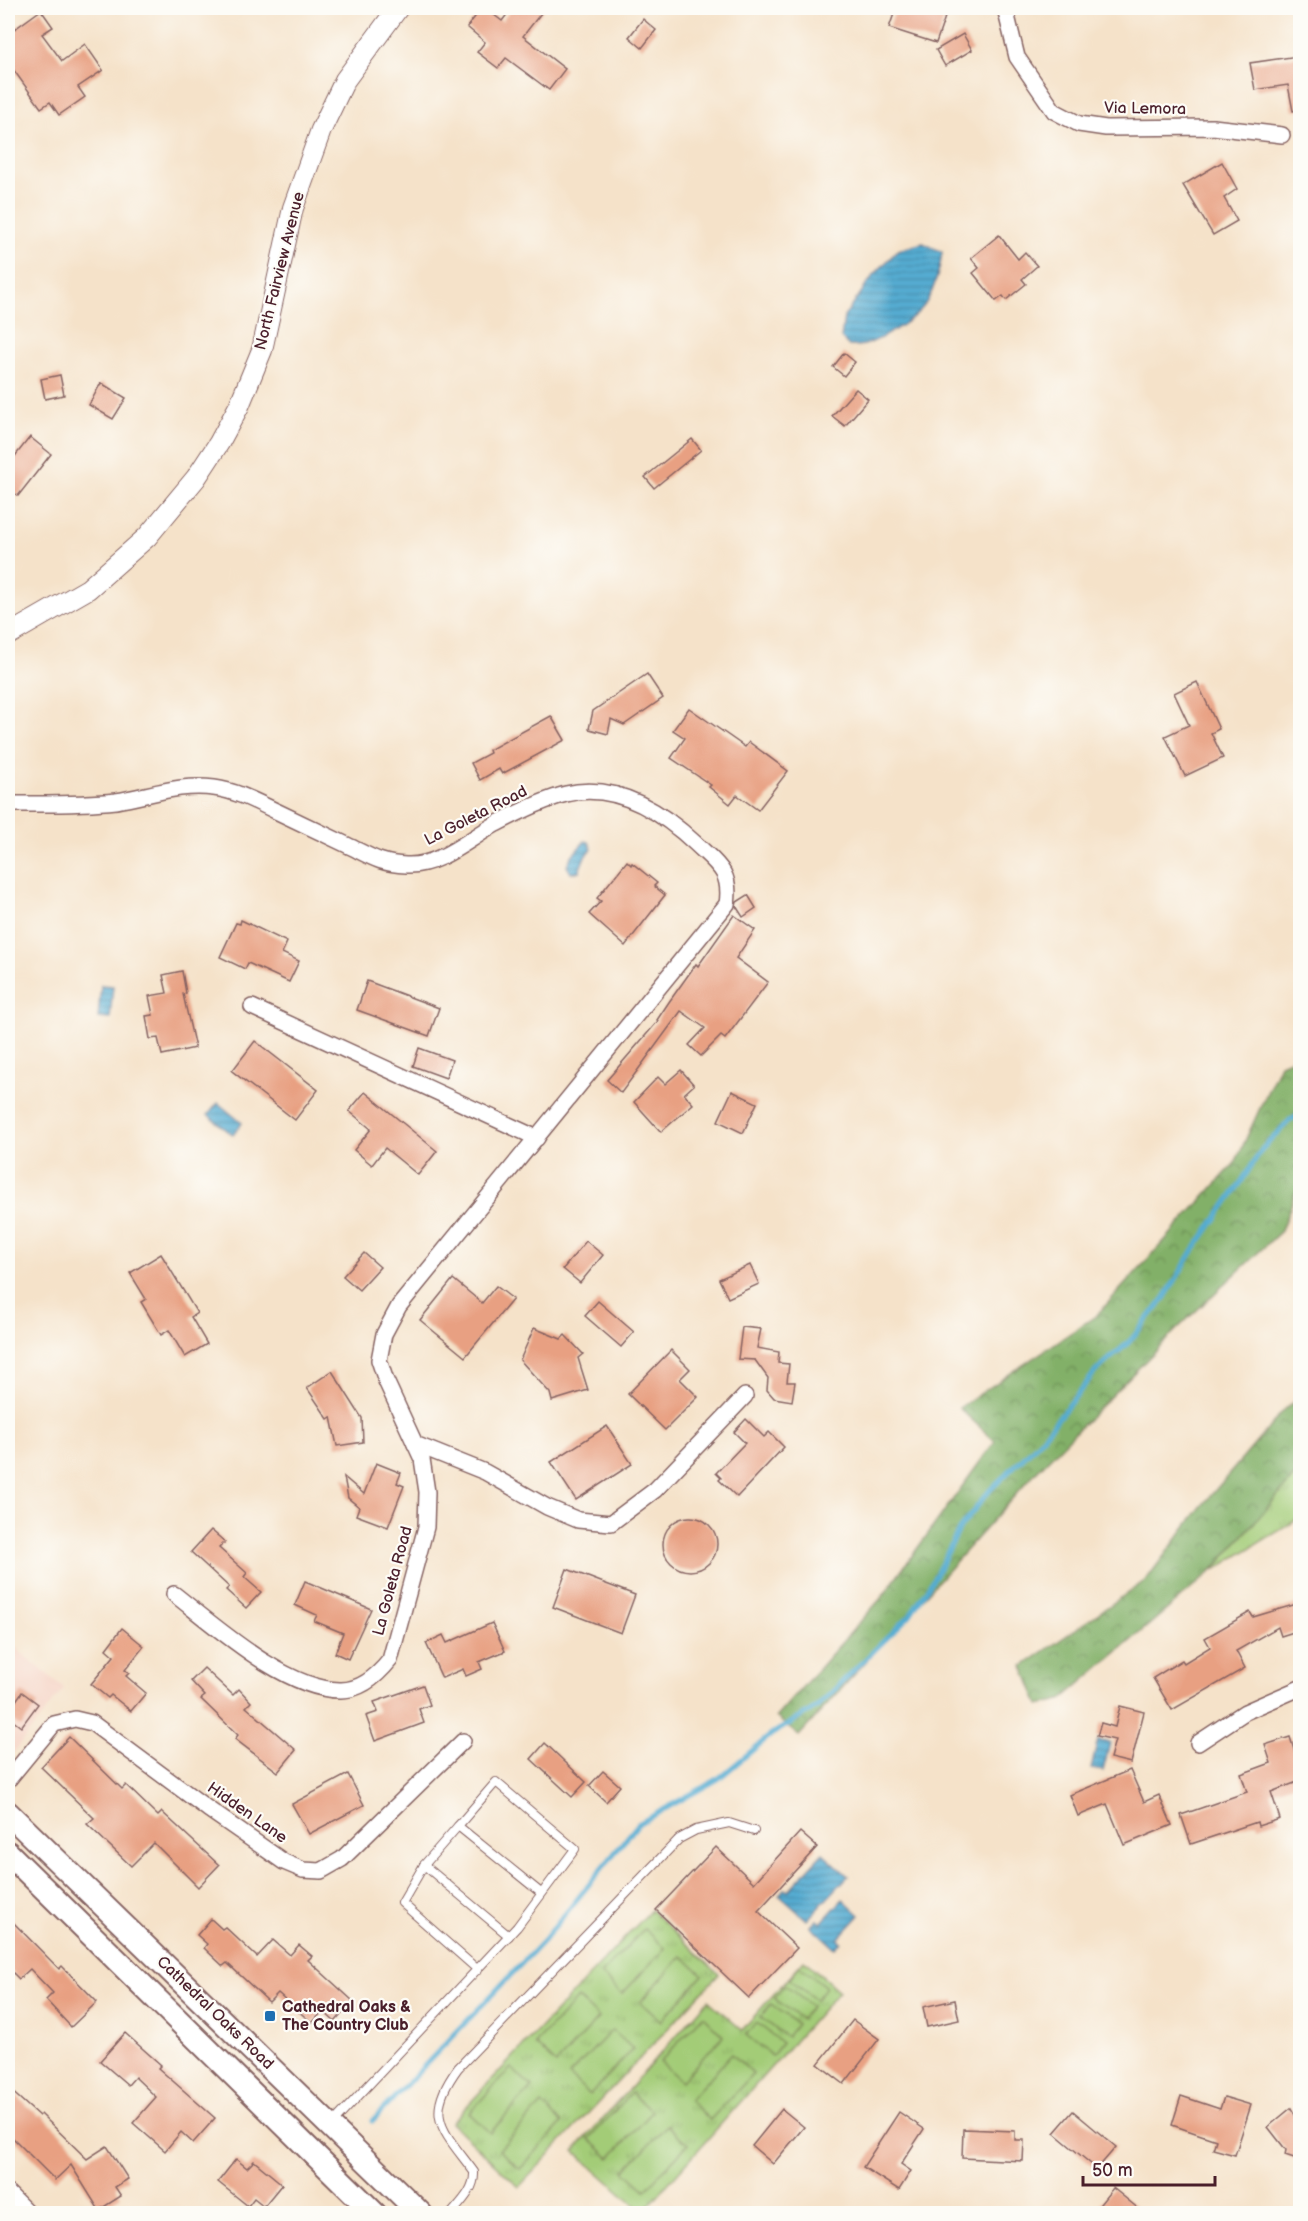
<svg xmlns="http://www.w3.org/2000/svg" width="1308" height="2221" viewBox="0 0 1308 2221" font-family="'Balsamiq Sans',sans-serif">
  <defs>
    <pattern id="grass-tufts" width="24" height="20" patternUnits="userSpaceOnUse" patternTransform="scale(1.5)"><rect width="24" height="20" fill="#a3cc77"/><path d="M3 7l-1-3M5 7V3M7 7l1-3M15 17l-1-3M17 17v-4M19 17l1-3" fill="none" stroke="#8eaf67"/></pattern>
    <pattern id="forest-crowns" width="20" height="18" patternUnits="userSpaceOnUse" patternTransform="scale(1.5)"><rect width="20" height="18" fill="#82b068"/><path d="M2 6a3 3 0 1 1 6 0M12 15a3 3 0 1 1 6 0" fill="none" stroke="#6c8f56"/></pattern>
    <pattern id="water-rules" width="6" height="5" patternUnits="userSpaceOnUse" patternTransform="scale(1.5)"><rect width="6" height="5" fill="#55acd1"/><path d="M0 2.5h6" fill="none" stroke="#488baa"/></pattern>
  </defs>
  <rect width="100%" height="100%" fill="#fdfcf7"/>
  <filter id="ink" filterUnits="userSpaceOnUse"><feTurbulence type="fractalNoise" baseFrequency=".0167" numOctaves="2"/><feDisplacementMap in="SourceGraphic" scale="12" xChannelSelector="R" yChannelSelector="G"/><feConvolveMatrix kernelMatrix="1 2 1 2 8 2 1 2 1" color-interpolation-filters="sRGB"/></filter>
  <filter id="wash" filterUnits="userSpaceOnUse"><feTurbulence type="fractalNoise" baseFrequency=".008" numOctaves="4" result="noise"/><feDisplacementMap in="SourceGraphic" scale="24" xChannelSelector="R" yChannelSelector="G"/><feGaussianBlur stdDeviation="1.35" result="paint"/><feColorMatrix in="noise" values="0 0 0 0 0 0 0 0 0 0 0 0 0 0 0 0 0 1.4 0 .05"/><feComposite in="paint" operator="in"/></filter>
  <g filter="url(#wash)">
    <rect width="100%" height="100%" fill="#f5e2c9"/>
    <!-- built -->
    <path fill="#f5d2c3" d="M 8,1642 L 64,1688 L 8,1759 Z"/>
    <!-- grass -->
    <g fill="url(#grass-tufts)" stroke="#767651" stroke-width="1.5">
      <path d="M 1300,1470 L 1300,1518 L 1211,1572 Z"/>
      <path d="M 651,1910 L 719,1974 L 519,2187 L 451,2123 Z"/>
      <path d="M 804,1960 L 839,1991 L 643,2212 L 574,2151 L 708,2000 L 742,2030 Z"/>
    </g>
    <!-- forest -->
    <g fill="url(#forest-crowns)" stroke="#66684a" stroke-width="1.5">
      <path d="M 1300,1055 L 1300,1181 L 1281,1231 L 1177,1329 L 1036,1472 L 799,1736 L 776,1717 L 883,1596 L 995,1441 L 959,1408 L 1097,1315 L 1235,1163 L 1280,1064 Z"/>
      <path d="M 1300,1397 L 1300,1470 L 1211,1572 L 1061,1700 L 1039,1705 L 1023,1666 L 1146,1580 L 1200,1508 L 1284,1410 Z"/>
    </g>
    <!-- garden -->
    <g fill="#a3cc77" stroke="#767651" stroke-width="1.5">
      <path d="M 644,1929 L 665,1948 L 622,1994 L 601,1974 Z"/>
      <path d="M 682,1956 L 703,1975 L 661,2021 L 640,2002 Z"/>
      <path d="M 799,1966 L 826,1987 L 816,2000 L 789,1979 Z"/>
      <path d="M 785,1985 L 811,2006 L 801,2019 L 774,1998 Z"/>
      <path d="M 578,1998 L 599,2018 L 556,2064 L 535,2044 Z"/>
      <path d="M 771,2004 L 797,2024 L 787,2037 L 760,2017 Z"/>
      <path d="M 703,2016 L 723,2036 L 681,2081 L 660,2062 Z"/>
      <path d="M 756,2022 L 782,2043 L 772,2056 L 746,2035 Z"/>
      <path d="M 612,2030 L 633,2049 L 590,2095 L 569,2075 Z"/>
      <path d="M 732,2054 L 753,2074 L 710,2120 L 689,2100 Z"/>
      <path d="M 511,2068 L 532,2087 L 490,2133 L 469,2113 Z"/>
      <path d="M 631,2093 L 652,2112 L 610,2158 L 589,2139 Z"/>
      <path d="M 542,2104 L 562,2123 L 520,2169 L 499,2150 Z"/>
      <path d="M 667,2125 L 688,2144 L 645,2190 L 624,2171 Z"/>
    </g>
    <!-- water -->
    <g fill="url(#water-rules)" stroke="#50667e" stroke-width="1.5">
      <path d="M 923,243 L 942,252 C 940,268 935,287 927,301 C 919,317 884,338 867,344 C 862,346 854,346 849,346 L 841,338 L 844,317 L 873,276 L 898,250 Z"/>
      <path d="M 585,841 L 589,842 L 592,849 L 585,856 L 579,871 L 571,873 L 567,866 L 571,857 Z"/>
      <path d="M 101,985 L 113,986 L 110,1019 L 98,1018 Z"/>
      <path d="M 218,1103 L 242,1123 L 233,1135 L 208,1115 Z"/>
      <path d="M 1098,1740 L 1110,1743 L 1103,1771 L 1091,1769 Z"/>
      <path d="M 823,1853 L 848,1876 L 807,1920 L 779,1895 L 784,1889 L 788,1891 Z"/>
      <path d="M 843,1899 L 860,1915 L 838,1939 L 841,1942 L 835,1948 L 811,1926 L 817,1920 L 821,1923 Z"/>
    </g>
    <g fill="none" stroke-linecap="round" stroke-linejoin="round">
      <!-- stream -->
      <path stroke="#55acd1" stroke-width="5" d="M 372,2121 L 544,1940 L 638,1824 L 718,1779 L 772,1734 L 817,1707 L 910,1615 L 935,1576 L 960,1528 L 990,1490 L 1039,1442 L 1096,1371 L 1129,1342 L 1164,1299 L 1193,1251 L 1238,1187 L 1262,1149 L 1290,1120 L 1300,1114"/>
    </g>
    <g id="blocks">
      <!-- building -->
      <g fill="#e8a082">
        <path d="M 482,8 L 485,8 L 502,21 L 512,8 L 545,8 L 523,36 L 565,69 L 549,90 L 506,58 L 498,68 L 477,52 L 485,42 L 467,27 Z"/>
        <path d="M 896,8 L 932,8 L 930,12 L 945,17 L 936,43 L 889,28 Z"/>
        <path d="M 41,10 L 53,27 L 42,34 L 62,61 L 85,44 L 103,70 L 78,87 L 85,97 L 59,115 L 50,102 L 41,108 L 13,69 L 8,73 L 8,34 Z"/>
        <path d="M 643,19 L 656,30 L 642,48 L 629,37 Z"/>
        <path d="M 963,34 L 972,50 L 945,66 L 936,50 Z"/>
        <path d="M 1298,56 L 1299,62 L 1300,62 L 1300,110 L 1293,111 L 1288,85 L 1255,90 L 1250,63 Z"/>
        <path d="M 1222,162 L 1237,189 L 1224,198 L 1237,221 L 1213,235 L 1183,185 Z"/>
        <path d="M 999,235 L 1018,259 L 1025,252 L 1037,266 L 1022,279 L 1026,284 L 1006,300 L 1003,296 L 996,301 L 973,273 L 979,268 L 971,258 Z"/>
        <path d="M 844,353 L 855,362 L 844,376 L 833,367 Z"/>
        <path d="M 60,375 L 64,395 L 45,399 L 41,379 Z"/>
        <path d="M 101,383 L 126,398 L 113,419 L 89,405 Z"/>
        <path d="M 856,389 L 868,399 L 845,426 L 832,416 Z"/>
        <path d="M 30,437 L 51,454 L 18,496 L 8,488 L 8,465 Z"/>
        <path d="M 692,439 L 701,450 L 654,488 L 645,477 Z"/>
        <path d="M 647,674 L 663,698 L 624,725 L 611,719 L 608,734 L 589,729 L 593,711 Z"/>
        <path d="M 1197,682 L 1219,729 L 1211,733 L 1223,758 L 1185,776 L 1165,736 L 1189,725 L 1174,693 Z"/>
        <path d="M 689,708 L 745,747 L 749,742 L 788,771 L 758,810 L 737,795 L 730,804 L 709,787 L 711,785 L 671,758 L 685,738 L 673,730 Z"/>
        <path d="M 551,716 L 565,740 L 502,774 L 499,769 L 480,780 L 471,763 L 490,753 L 489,750 Z"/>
        <path d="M 627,861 L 631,865 L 632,863 L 657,883 L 654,886 L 665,895 L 625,946 L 589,914 L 601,901 L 597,898 Z"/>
        <path d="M 748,895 L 756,908 L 743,917 L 736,906 L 737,902 Z"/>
        <path d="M 734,915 L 755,930 L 736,958 L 768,982 L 725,1039 L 721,1036 L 701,1056 L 689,1045 L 705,1028 L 681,1011 L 621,1093 L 607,1080 L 658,1021 L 657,1020 L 669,1002 L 696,964 L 698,966 Z"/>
        <path d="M 241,920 L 287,942 L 282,953 L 299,961 L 289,982 L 248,963 L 245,969 L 220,957 L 236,923 L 240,924 Z"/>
        <path d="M 182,971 L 186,993 L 183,994 L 195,1048 L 162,1055 L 158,1038 L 150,1039 L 146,1016 L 153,1015 L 149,996 L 167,993 L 163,975 Z"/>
        <path d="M 367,981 L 439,1008 L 429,1036 L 357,1010 Z"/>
        <path d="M 255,1041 L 318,1090 L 295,1120 L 232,1071 Z"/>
        <path d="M 419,1048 L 452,1060 L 446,1078 L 413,1066 Z"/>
        <path d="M 681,1070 L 694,1085 L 684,1094 L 693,1104 L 661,1132 L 634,1102 L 658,1077 L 665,1084 Z"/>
        <path d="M 732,1091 L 757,1103 L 743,1133 L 718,1121 Z"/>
        <path d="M 365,1092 L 437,1151 L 418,1175 L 385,1148 L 372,1165 L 354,1150 L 371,1129 L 349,1111 Z"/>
        <path d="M 586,1241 L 603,1255 L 580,1283 L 563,1269 Z"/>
        <path d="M 364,1253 L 380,1267 L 359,1290 L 343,1276 Z"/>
        <path d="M 161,1254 L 197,1313 L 191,1317 L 207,1344 L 185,1357 L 169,1330 L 161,1335 L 141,1302 L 146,1299 L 130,1273 Z"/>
        <path d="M 750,1265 L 759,1284 L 728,1298 L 719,1279 Z"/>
        <path d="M 453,1279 L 482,1303 L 496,1286 L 513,1299 L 465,1357 L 420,1320 Z"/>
        <path d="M 598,1301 L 634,1332 L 621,1347 L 585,1316 Z"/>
        <path d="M 742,1327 L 761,1329 L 757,1348 L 779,1352 L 778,1363 L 789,1364 L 787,1382 L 795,1382 L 792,1401 L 774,1398 L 767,1390 L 768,1378 L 755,1360 L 738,1359 Z"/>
        <path d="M 534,1328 L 561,1339 L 565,1335 L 583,1354 L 578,1358 L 588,1390 L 552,1401 L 550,1393 L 520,1360 Z"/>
        <path d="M 671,1350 L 690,1369 L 680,1379 L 698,1397 L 665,1430 L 628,1394 Z"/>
        <path d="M 332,1371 L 362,1418 L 363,1442 L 337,1446 L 331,1417 L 328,1419 L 307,1388 Z"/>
        <path d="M 746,1419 L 764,1437 L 769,1432 L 784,1447 L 737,1497 L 719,1480 L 721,1478 L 716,1473 L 745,1443 L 734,1432 Z"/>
        <path d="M 607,1426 L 632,1464 L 576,1500 L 551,1462 Z"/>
        <path d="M 376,1463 L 401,1473 L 397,1483 L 404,1486 L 388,1527 L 356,1515 L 359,1507 L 348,1498 L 344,1477 L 364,1494 Z"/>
        <circle cx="690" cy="1544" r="27"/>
        <path d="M 211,1530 L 225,1542 L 219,1548 L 247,1573 L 244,1577 L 261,1592 L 246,1608 L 226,1590 L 229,1587 L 191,1552 Z"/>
        <path d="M 567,1569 L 635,1595 L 621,1633 L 553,1607 Z"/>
        <path d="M 305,1581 L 371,1609 L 348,1659 L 335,1653 L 343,1633 L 314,1621 L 317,1615 L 295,1605 Z"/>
        <path d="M 1300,1603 L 1300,1630 L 1281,1636 L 1278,1627 L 1236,1651 L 1245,1668 L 1172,1710 L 1153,1678 L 1182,1660 L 1184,1663 L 1210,1647 L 1205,1638 L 1250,1612 L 1253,1617 Z"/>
        <path d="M 492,1623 L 505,1651 L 479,1662 L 482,1669 L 466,1676 L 463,1669 L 442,1678 L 426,1643 L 443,1635 L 447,1643 Z"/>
        <path d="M 122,1628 L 144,1646 L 125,1670 L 129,1673 L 126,1676 L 146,1693 L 131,1711 L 111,1695 L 108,1698 L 91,1684 L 114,1656 L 106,1649 Z"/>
        <path d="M 204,1668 L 233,1695 L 239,1689 L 251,1702 L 246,1707 L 296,1750 L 278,1772 L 235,1739 L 238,1735 L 201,1699 L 205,1696 L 191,1681 Z"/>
        <path d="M 423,1685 L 430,1705 L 419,1709 L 424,1723 L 375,1741 L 366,1716 L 378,1712 L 374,1702 Z"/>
        <path d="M 22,1692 L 38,1704 L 21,1727 L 8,1717 L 8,1712 Z"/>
        <path d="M 1120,1706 L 1144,1712 L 1131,1763 L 1110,1758 L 1115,1740 L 1097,1736 L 1101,1723 L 1115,1727 Z"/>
        <path d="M 69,1737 L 122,1789 L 126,1785 L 158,1816 L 162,1812 L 219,1865 L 198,1887 L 154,1843 L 131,1866 L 87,1824 L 94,1818 L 41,1767 Z"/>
        <path d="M 1290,1737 L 1300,1769 L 1300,1781 L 1271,1792 L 1280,1819 L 1258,1826 L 1257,1822 L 1191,1844 L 1181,1815 L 1247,1792 L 1241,1774 L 1271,1763 L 1265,1745 Z"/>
        <path d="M 545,1743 L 586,1782 L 572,1797 L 531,1759 Z"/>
        <path d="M 1130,1770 L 1144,1802 L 1159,1795 L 1172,1825 L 1124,1845 L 1107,1804 L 1078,1816 L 1070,1795 Z"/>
        <path d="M 603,1771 L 620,1786 L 606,1802 L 589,1786 Z"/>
        <path d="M 348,1774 L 364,1805 L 309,1834 L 292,1804 Z"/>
        <path d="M 800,1832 L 817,1847 L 758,1911 L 797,1948 L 749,1998 L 656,1910 L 716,1847 L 754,1883 Z"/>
        <path d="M 8,1917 L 59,1969 L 62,1966 L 97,2002 L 71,2027 L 46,2000 L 53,1993 L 30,1969 L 19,1979 L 8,1968 Z"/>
        <path d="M 211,1919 L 222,1929 L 225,1927 L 257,1957 L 273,1940 L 290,1955 L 299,1945 L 312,1956 L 308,1960 L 353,2001 L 335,2022 L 323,2011 L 312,2023 L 278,1993 L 269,2002 L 227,1963 L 223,1966 L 204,1948 L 207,1944 L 197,1935 Z"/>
        <path d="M 955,2000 L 959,2020 L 927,2027 L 923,2007 Z"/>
        <path d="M 853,2020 L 879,2039 L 844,2084 L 818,2064 Z"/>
        <path d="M 125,2033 L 161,2065 L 158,2068 L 215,2118 L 193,2143 L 181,2132 L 165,2151 L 133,2123 L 156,2097 L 135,2077 L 128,2085 L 100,2061 Z"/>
        <path d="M 8,2088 L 39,2116 L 41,2114 L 87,2159 L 107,2146 L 128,2179 L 115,2187 L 121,2196 L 99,2210 L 71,2165 L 55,2180 L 8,2133 Z"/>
        <path d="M 1181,2096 L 1220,2109 L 1224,2097 L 1251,2105 L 1235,2155 L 1213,2149 L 1216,2140 L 1172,2125 Z"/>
        <path d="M 1291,2108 L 1300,2124 L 1300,2160 L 1285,2155 L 1286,2150 L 1268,2127 Z"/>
        <path d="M 782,2109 L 804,2127 L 773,2164 L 752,2146 Z"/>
        <path d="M 1073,2111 L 1116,2147 L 1097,2169 L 1054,2133 Z"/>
        <path d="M 899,2112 L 924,2129 L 901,2164 L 911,2171 L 899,2190 L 863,2167 Z"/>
        <path d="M 963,2129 L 1015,2131 L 1015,2140 L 1024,2140 L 1023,2161 L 962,2158 Z"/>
        <path d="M 236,2159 L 247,2168 L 254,2161 L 282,2184 L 264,2206 L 254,2198 L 248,2206 L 218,2182 Z"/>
        <path d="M 1113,2188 L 1145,2214 L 1092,2214 Z"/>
      </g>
    </g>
  </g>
  <g filter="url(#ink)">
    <use href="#blocks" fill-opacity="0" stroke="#866362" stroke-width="1.5"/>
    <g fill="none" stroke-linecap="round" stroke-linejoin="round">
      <defs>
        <g id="service">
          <path d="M 458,1826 L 424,1865 L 509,1936"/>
          <path d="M 424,1865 L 402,1903 L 478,1970"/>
          <path d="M 332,2124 L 517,1927 L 575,1849 L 496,1782 L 458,1826 L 541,1893"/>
          <path d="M 451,2214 C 462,2201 475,2189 474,2172 C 444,2131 422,2117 458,2068 L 679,1839 L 696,1830 L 729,1823 L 754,1831"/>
        </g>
        <g id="minor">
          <path d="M 1005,8 L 1017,57 L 1054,111 L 1079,124 L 1106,128 L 1213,127 L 1282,135"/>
          <path d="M 8,804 C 44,804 80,805 116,801 C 149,796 180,783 214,788 C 237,791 257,802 278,812 C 301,823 324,834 347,845 C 370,856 380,864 406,865 C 438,867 469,839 496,824 C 517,813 543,800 566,794 C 616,782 662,812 696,844 C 717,864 732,872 727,904 L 399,1306 L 384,1334 L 379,1360 L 386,1381 L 422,1459 L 427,1492 L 426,1527 L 390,1660 C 378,1675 362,1690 341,1690 C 287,1691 215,1626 174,1594"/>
          <path d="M 252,1007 L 537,1138"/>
          <path d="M 415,1444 L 485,1472 L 547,1507 L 578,1520 L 611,1523 L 655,1490 L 745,1396"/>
          <path d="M 1198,1743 L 1245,1712 L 1300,1688"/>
          <path d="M 8,1780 L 54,1724 L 75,1719 L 92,1723 L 208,1809 L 284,1862 L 303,1870 L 321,1871 L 342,1859 L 463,1741"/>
          <path d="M 8,2193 L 29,2214"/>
        </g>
        <path id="tertiary" d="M 8,635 L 88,589 L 147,537 L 196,478 L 219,443 L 239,406 L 262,350 L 293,208 L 321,130 L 345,80 L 398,8"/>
        <g id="secondary">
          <path d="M 8,1813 L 421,2214"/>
          <path d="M 8,1853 L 375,2214"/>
        </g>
      </defs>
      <!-- service casing -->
      <use href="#service" stroke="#866362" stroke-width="10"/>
      <!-- minor casing -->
      <use href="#minor" stroke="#866362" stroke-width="18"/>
      <!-- tertiary casing -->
      <use href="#tertiary" stroke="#866362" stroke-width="22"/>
      <!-- secondary casing -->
      <use href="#secondary" stroke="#866362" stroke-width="26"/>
      <!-- service -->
      <use href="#service" stroke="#fff" stroke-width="8"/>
      <!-- minor -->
      <use href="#minor" stroke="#fff" stroke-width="15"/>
      <!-- tertiary -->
      <use href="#tertiary" stroke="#fff" stroke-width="20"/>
      <!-- secondary -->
      <use href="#secondary" stroke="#fff" stroke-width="22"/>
    </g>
  </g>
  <!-- markers -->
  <rect fill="#1f6fb2" stroke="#fdfcf7" stroke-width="2" x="264" y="2010" width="12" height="12" rx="3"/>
  <g text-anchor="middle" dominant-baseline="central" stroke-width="4.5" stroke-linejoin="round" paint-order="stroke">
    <!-- street labels -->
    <g font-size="16" fill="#4a1f2b" stroke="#fdfcf7">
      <text transform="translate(1145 109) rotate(1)">Via Lemora</text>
      <text transform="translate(280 271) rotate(-76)">North Fairview Avenue</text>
      <text transform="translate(476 816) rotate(-27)">La Goleta Road</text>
      <text transform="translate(393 1581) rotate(-75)">La Goleta Road</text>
      <text transform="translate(247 1813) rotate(35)">Hidden Lane</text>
      <text transform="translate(215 2013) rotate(44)">Cathedral Oaks Road</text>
    </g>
    <!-- poi labels -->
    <g font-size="16" font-weight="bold" fill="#4a1f2b" stroke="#fdfcf7" text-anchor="start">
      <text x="282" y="2007">Cathedral Oaks &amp;<tspan x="282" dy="18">The Country Club</tspan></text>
    </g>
  </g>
  <!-- margin -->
  <rect width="1308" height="2221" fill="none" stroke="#fdfcf7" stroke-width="30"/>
  <!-- scale -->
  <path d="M1083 2176v9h132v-9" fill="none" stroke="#4a1f2b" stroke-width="3"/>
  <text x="1092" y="2176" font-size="18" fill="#4a1f2b" stroke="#fdfcf7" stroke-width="4.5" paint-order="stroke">50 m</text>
</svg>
